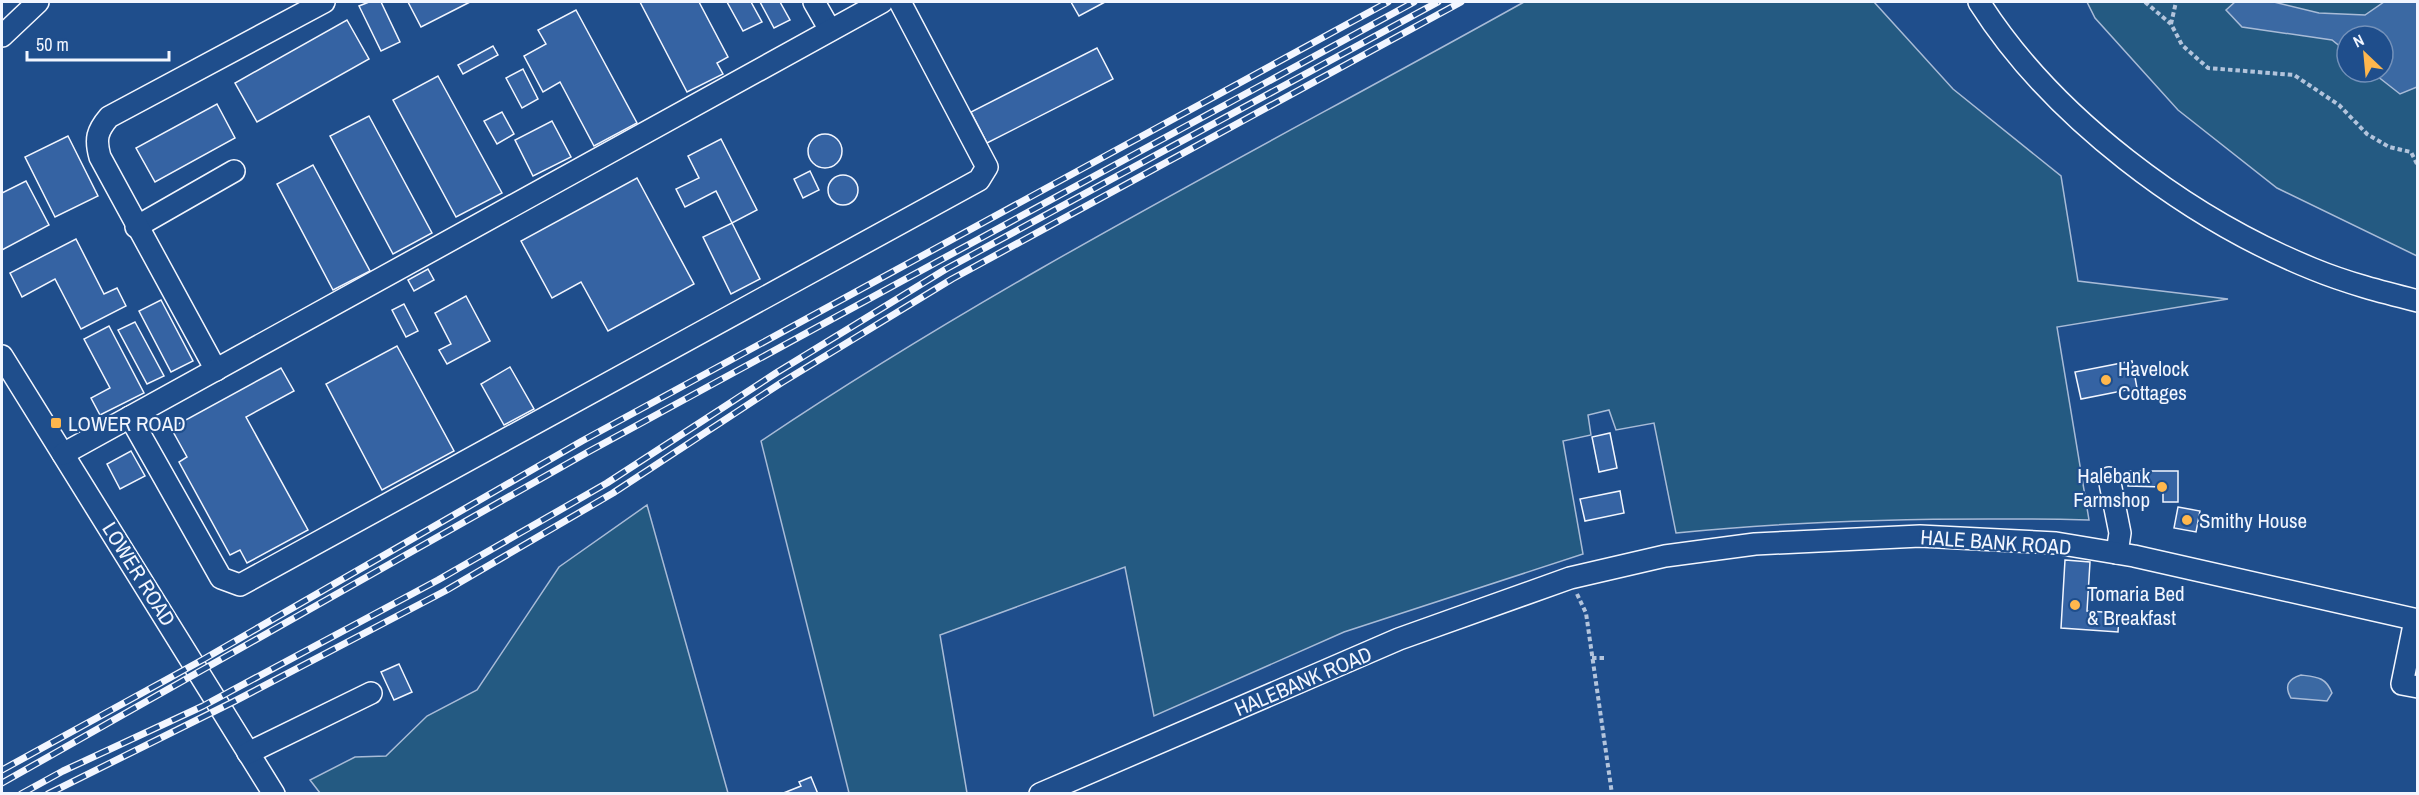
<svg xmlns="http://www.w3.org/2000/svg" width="2419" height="795" viewBox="0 0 2419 795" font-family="'Archivo Narrow',sans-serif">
  <rect width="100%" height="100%" fill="#1f4e8c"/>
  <!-- green -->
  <g fill="#245a82" stroke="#a8bbd7" stroke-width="1.5" fill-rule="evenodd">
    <path d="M 1524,2 L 1874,2 L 1953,89 L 2061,176 L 2078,281 L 2228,299 L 2057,327 L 2089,520 C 1951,517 1814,519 1676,533 L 1654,423 L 1616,430 L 1609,410 L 1588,415 L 1591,435 L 1563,441 L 1583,554 L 1344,632 L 1154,716 L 1125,567 L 940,635 L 967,793 L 849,793 L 761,441 C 1005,277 1268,145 1524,2 Z"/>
    <path d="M 2087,2 L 2417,2 L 2417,256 L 2277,188 L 2178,110 L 2095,18 ZM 2347,36 L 2383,36 L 2383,72 L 2347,72 Z"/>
    <path d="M 647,505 L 728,793 L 320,793 L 310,780 L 355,757 L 386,756 L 427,716 L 477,690 L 559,567 Z"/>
  </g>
  <!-- water -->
  <g fill="#3b69a3" stroke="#a8bbd7" stroke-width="1.5">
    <path d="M 2235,2 L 2274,2 L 2319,13 L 2365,15 L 2384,2 L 2417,2 L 2417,87 L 2400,94 L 2372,72 L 2383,72 L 2383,36 L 2347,36 L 2347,52 L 2332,40 L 2242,27 L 2226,10 Z"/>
    <path d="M 2301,675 C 2317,677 2326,677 2332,693 L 2327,701 L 2291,698 C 2284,686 2288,679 2301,675 Z"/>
  </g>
  <!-- building -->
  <g fill="#3563a3" stroke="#f2f6ff" stroke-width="1.5">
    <path d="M 369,2 L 381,2 L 400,42 L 381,51 L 359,6 Z"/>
    <path d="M 408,2 L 470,2 L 421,27 Z"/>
    <path d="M 640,2 L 699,2 L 728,57 L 717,63 L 723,74 L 687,92 Z"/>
    <path d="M 727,2 L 751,2 L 762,22 L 743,31 Z"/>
    <path d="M 760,2 L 780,2 L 790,20 L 774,28 Z"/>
    <path d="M 1071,2 L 1105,2 L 1079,16 Z"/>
    <path d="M 576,10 L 637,123 L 594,146 L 560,82 L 543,92 L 524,56 L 546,44 L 538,30 Z"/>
    <path d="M 347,20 L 369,59 L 257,122 L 235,83 Z"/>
    <path d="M 493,46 L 498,55 L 463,74 L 458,65 Z"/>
    <path d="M 1097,48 L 1113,79 L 987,143 L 971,112 Z"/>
    <path d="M 523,69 L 538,99 L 522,108 L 506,78 Z"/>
    <path d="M 438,76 L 502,193 L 456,217 L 393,100 Z"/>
    <path d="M 217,104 L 235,138 L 155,182 L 136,148 Z"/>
    <path d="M 502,112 L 514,134 L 497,144 L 484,121 Z"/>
    <path d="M 369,116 L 432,233 L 393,254 L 330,136 Z"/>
    <path d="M 552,121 L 571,157 L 533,176 L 515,140 Z"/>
    <circle cx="825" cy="151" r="17"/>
    <path d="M 68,136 L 98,196 L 55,217 L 25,157 Z"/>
    <path d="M 721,139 L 757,210 L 732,223 L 716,191 L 685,207 L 676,189 L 699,178 L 688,156 Z"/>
    <path d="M 313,165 L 370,271 L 333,290 L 277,184 Z"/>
    <path d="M 810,171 L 819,190 L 803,198 L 794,179 Z"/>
    <circle cx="843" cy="190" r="15"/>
    <path d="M 637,178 L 694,284 L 608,331 L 581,282 L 552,298 L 521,241 Z"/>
    <path d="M 26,181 L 49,225 L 2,250 L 2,193 Z"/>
    <path d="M 732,223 L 760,279 L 731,294 L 703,237 Z"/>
    <path d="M 76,239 L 104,294 L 117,288 L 126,306 L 81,329 L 55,279 L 22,297 L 10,273 Z"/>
    <path d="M 428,269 L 434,280 L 414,291 L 408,280 Z"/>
    <path d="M 466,296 L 490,341 L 447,364 L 439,350 L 451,344 L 435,313 Z"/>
    <path d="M 161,300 L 193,361 L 171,372 L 139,311 Z"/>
    <path d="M 404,304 L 418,331 L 406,337 L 392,310 Z"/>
    <path d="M 135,322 L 164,376 L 147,384 L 118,330 Z"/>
    <path d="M 109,326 L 144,393 L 100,415 L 91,398 L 110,388 L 84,339 Z"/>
    <path d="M 397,346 L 454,451 L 382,490 L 326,384 Z"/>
    <path d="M 2132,361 L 2137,388 L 2081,399 L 2075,372 Z"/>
    <path d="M 510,367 L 534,409 L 504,425 L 481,384 Z"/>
    <path d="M 281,368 L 294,391 L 246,417 L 308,530 L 247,563 L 240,550 L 230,555 L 179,462 L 187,457 L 171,428 Z"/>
    <path d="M 1610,433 L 1617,468 L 1599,472 L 1592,437 Z"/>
    <path d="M 131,451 L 145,476 L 120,489 L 107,464 Z"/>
    <path d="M 2129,471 L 2178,471 L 2178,502 L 2163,502 L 2163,487 L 2128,486 Z"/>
    <path d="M 1620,491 L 1624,513 L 1585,521 L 1580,499 Z"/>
    <path d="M 2178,507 L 2200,511 L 2196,532 L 2174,528 Z"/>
    <path d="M 2065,560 L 2090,562 L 2087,611 L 2119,613 L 2118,632 L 2061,628 Z"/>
    <path d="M 399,664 L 412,692 L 394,700 L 381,672 Z"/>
    <path d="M 811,777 L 818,794 L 781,794 L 801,786 L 799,782 Z"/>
  </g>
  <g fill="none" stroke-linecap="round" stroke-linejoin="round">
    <defs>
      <g id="minor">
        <path d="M 814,2 L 830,30"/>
        <path d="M 1979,2 C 2052,117 2187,218 2313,269 C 2347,283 2382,292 2418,301"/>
        <path d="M 2,36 L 38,2"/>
        <path d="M 136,227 L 234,171"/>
        <path d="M 2,356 L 274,794"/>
        <path d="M 216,370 L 100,157 C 95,139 97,131 109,117 L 324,2"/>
        <path d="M 130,417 L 221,578 L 240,585 L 979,180 L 987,167 L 900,2"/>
        <path d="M 63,454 L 882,2"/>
        <path d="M 2109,478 L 2120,533 L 2117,553"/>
        <path d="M 2415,620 L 2402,684 L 2418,687"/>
        <path d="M 248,753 L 371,693"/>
        <path d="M 1040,794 L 1399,639 L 1570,578 L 1665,556 L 1755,544 L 1920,536 L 2056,543 L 2134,556 L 2418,620"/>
      </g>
    </defs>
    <!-- minor casing -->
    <use href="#minor" stroke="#f2f6ff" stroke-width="24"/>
    <!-- path -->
    <g stroke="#b3c4dc" stroke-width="4" stroke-dasharray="4.5 3" stroke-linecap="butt">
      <path d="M 2145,2 L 2171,24 L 2182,45 L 2208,68 L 2294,75 L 2339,105 L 2367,134 L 2389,147 L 2411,152 L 2418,166"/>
      <path d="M 2171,24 L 2176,2"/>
      <path d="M 1577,594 L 1586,613 L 1612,794"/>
      <path d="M 1592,658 L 1605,658"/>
    </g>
    <!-- minor -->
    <use href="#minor" stroke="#1f4e8c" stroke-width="21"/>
    <defs>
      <g id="rail">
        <path d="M 2,770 L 204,659 L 582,441 L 1388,2"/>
        <path d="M 2,783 L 588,452 L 1414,2"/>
        <path d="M 21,794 L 63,771 L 203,706 L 438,580 L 607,483 L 776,373 L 946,269 L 1438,2"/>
        <path d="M 48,794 L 233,702 L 445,591 L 613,493 L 781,383 L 952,279 L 1461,2"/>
      </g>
    </defs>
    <!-- rail casing -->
    <use href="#rail" stroke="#f2f6ff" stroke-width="7"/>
    <!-- rail -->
    <use href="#rail" stroke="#1f4e8c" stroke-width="4.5" stroke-dasharray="14" stroke-linecap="butt"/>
  </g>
  <!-- markers -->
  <g fill="#ffb74d" stroke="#1f4e8c" stroke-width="2">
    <circle cx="2106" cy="380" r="6"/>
    <rect x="50" y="417" width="12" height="12" rx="3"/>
    <circle cx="2162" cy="487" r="6"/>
    <circle cx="2187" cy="520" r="6"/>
    <circle cx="2075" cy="605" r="6"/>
  </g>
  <g text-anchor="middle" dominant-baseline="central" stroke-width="4.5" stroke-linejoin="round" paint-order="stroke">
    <!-- poi labels -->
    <g font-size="21" fill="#f2f6ff" stroke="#1f4e8c" text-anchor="start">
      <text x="2118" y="368">Havelock<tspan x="2118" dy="24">Cottages</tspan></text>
      <text x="68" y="423">LOWER ROAD</text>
      <text x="2150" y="475" text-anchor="end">Halebank<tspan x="2150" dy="24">Farmshop</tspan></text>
      <text x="2199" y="520">Smithy House</text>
      <text x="2087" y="593">Tomaria Bed<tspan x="2087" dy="24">&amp; Breakfast</tspan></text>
    </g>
    <!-- street labels -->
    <g font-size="21" fill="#f2f6ff" stroke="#1f4e8c">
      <text transform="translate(1996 542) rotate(4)">HALE BANK ROAD</text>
      <text transform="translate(139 574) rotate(58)">LOWER ROAD</text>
      <text transform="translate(1303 681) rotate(-23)">HALEBANK ROAD</text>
    </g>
  </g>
  <!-- border -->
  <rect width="2419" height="795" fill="none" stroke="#f2f6ff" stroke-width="6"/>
  <!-- north arrow -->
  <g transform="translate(2365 54) rotate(334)"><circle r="28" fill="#1f4e8c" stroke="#7391ba" stroke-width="1.5"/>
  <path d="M0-4.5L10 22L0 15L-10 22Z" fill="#ffb74d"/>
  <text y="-9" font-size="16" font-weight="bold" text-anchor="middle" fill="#f2f6ff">N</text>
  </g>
  <!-- scale -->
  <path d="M27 51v9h142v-9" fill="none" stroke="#f2f6ff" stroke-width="3"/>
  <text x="36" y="51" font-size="18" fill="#f2f6ff" stroke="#1f4e8c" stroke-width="4.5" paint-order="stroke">50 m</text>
</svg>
